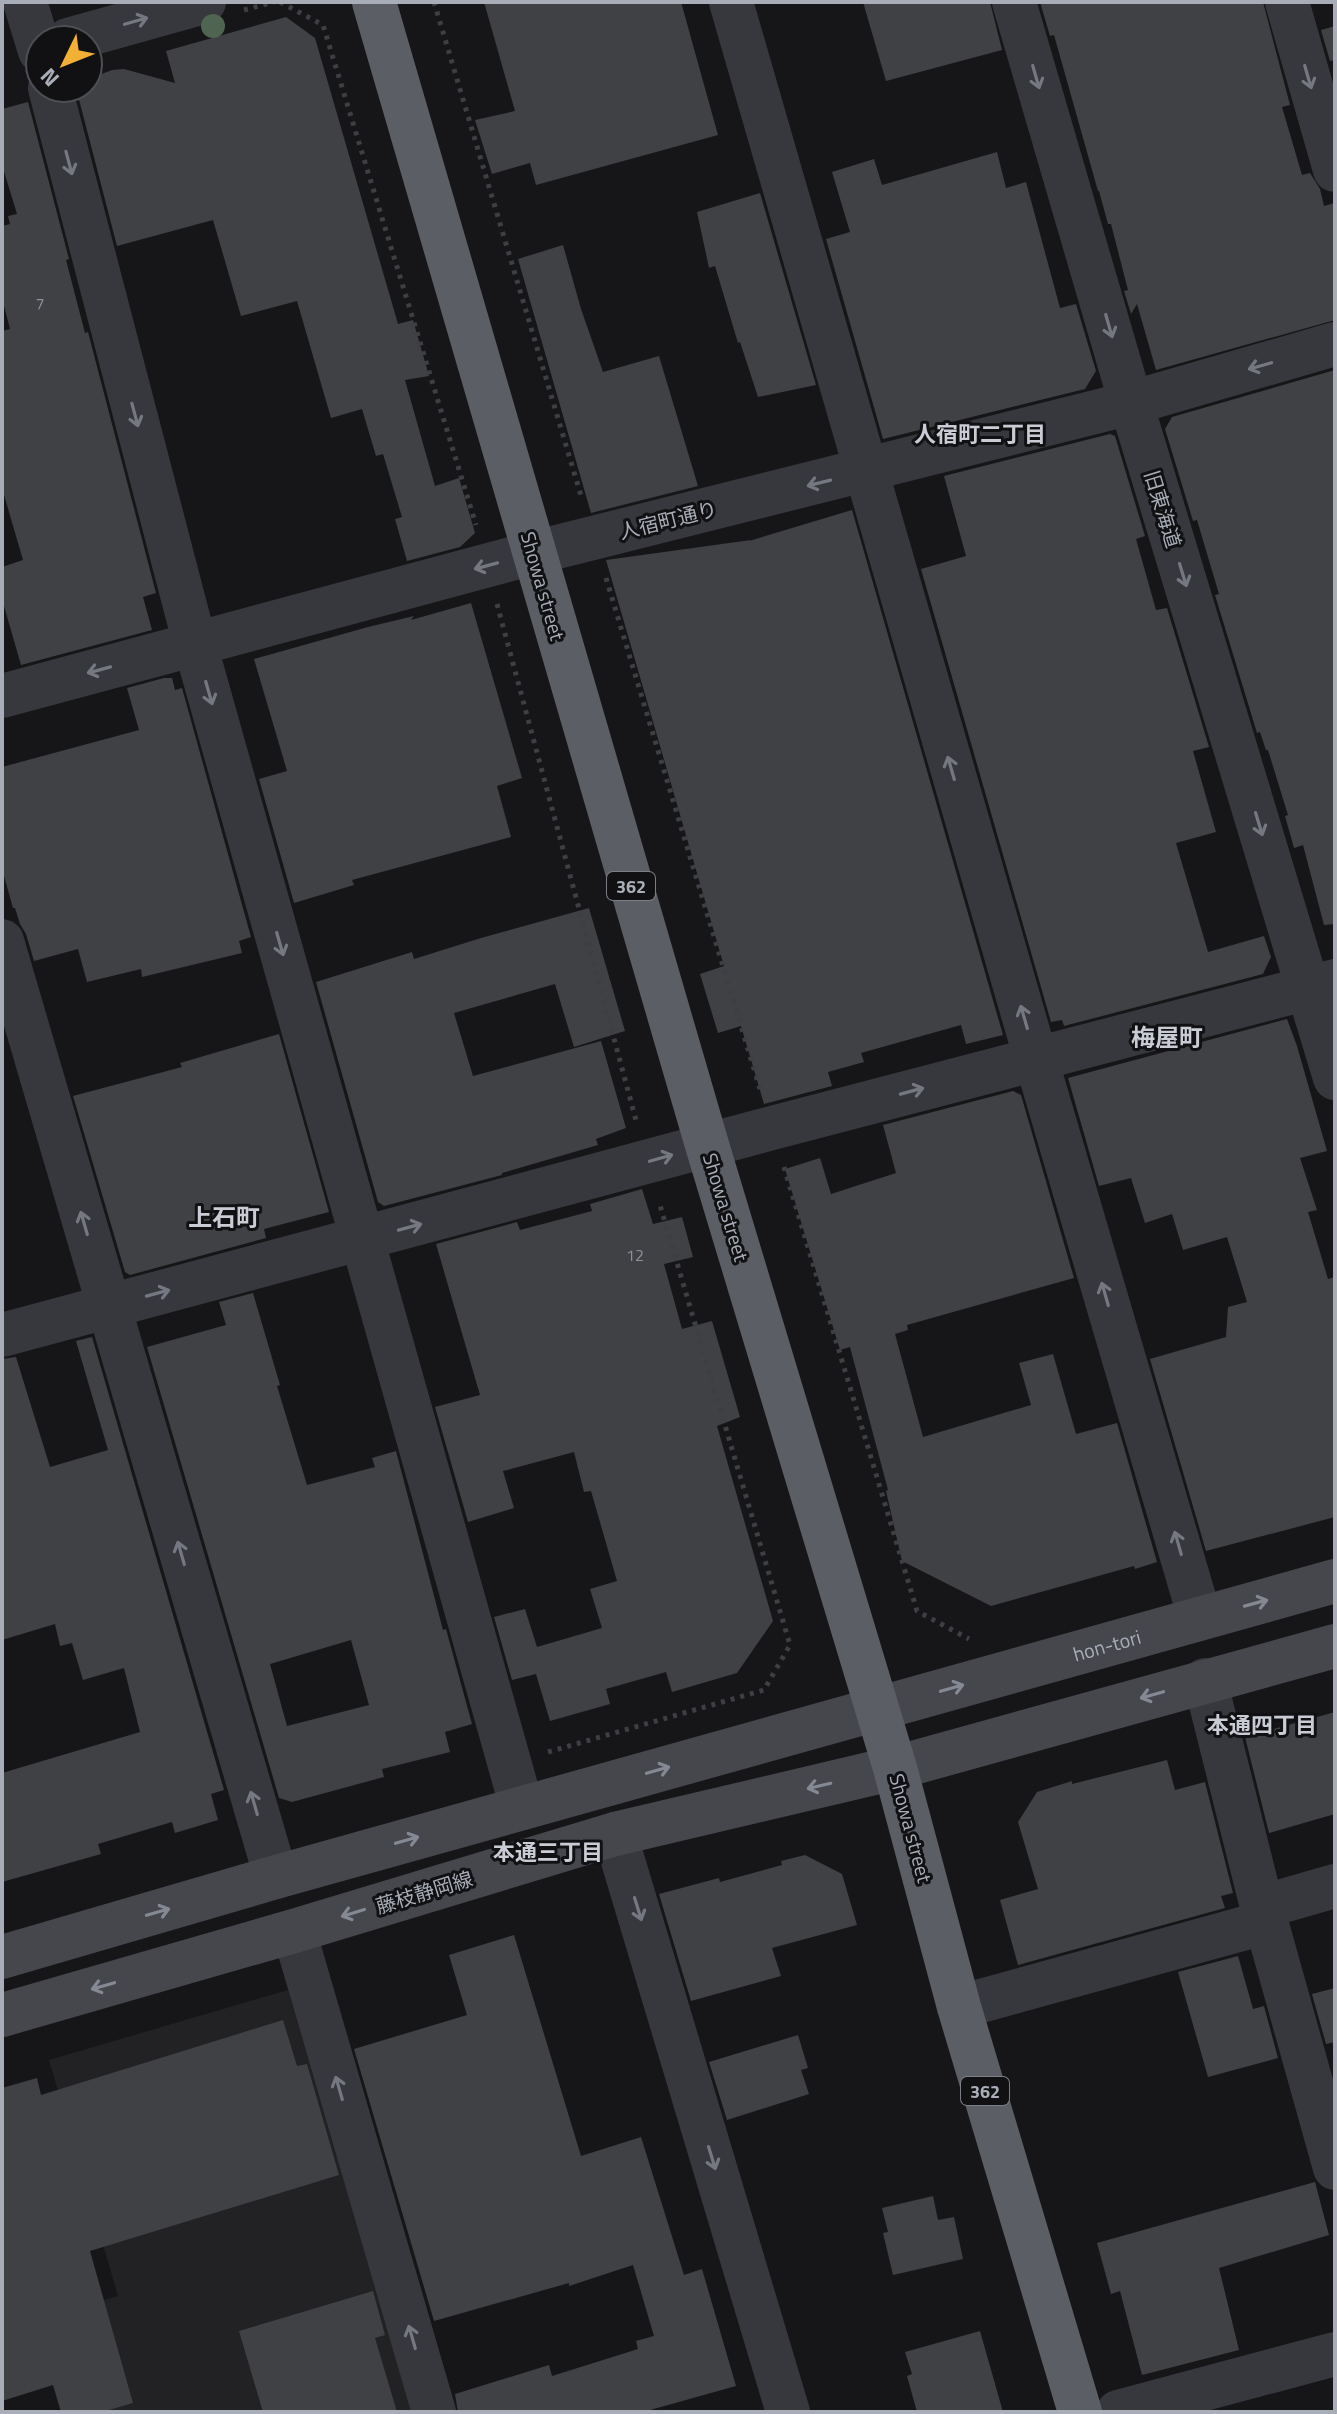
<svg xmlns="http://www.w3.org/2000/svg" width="1337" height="2414" viewBox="0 0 1337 2414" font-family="'Titillium Web','Noto Sans JP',sans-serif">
  <rect width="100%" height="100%" fill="#161618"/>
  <!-- built -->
  <path fill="#222225" d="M 288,1990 L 412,2412 L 64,2412 L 37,2320 L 118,2296 L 49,2060 Z"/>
  <!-- building -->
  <g fill="#404145" fill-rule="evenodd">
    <path d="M 484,2 L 681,2 L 718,135 L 536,185 L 530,163 L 492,174 L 475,120 L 515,111 Z"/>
    <path d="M 863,2 L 990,2 L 1002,50 L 886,81 Z"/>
    <path d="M 1040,2 L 1263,2 L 1290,105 L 1282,107 L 1302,175 L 1310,173 L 1320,189 L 1324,206 L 1335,203 L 1335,320 L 1156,370 L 1137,304 L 1131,314 L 1124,291 L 1128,290 L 1111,224 L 1108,224 L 1099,191 L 1098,191 L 1054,35 L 1050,36 Z"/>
    <path d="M 286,17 L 315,38 L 398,324 L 413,320 L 429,376 L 405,380 L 435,486 L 459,478 L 475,533 L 460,547 L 407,561 L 395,519 L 402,517 L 383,454 L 376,456 L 362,409 L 331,418 L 297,301 L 241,316 L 213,220 L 117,246 L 76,88 L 88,88 L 88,83 L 99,75 L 112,70 L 124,69 L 175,83 L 166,51 Z"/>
    <path d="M 1335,26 L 1335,60 L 1330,61 L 1321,30 Z"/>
    <path d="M 28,102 L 69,259 L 66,260 L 85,333 L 88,332 L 156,593 L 143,597 L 152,630 L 21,665 L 2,599 L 2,567 L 23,560 L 2,488 L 2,331 L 10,329 L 2,298 L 2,226 L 10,224 L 8,216 L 17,214 L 2,165 L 2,109 Z"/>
    <path d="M 997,152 L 1006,188 L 1026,182 L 1060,308 L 1076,304 L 1096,371 L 1085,389 L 883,439 L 826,239 L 850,232 L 832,172 L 874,159 L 882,185 Z"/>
    <path d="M 760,193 L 816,385 L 758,397 L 740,342 L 738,343 L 715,266 L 709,268 L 697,212 Z"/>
    <path d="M 563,245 L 581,309 L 603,372 L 659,356 L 698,486 L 591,513 L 518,259 Z"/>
    <path d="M 1335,370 L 1335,924 L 1324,925 L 1303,845 L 1294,848 L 1285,816 L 1288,815 L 1268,750 L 1266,750 L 1260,732 L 1257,733 L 1215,595 L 1219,594 L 1197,520 L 1193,521 L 1165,429 L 1172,417 Z"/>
    <path d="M 1110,434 L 1115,436 L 1145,536 L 1136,539 L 1156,610 L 1167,608 L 1209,747 L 1193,751 L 1216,832 L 1176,843 L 1208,952 L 1264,936 L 1271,957 L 1263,974 L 1064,1026 L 1062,1020 L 1051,1022 L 921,569 L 966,556 L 944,476 Z"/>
    <path d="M 852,510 L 1003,1035 L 966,1044 L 961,1025 L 861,1053 L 864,1062 L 828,1072 L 832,1086 L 764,1104 L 741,1026 L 718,1033 L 700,974 L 724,966 L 606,560 L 751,540 L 749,541 Z"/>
    <path d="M 471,603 L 522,778 L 497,786 L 511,837 L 352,880 L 354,885 L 294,903 L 259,779 L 287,771 L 254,659 L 368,627 L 414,616 L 411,620 Z"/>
    <path d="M 164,678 L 172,678 L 175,690 L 182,688 L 251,937 L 239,941 L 242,953 L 142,977 L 141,969 L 87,982 L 78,949 L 34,961 L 26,934 L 20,924 L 15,908 L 13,908 L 2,869 L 2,767 L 139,730 L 127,688 Z"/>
    <path d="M 589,908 L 625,1031 L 574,1047 L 555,984 L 454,1013 L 473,1076 L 601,1041 L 626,1128 L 596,1139 L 598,1145 L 502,1173 L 502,1175 L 384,1206 L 378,1202 L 316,982 L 412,952 L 414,959 L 481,938 Z"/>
    <path d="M 1287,1019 L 1297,1046 L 1327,1151 L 1300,1158 L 1317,1210 L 1308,1212 L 1328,1279 L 1335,1277 L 1335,1517 L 1206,1551 L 1150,1359 L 1226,1337 L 1228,1307 L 1247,1302 L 1227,1237 L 1183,1250 L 1172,1214 L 1145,1223 L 1131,1178 L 1099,1186 L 1068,1078 Z"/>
    <path d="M 279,1034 L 329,1212 L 264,1229 L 266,1238 L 130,1275 L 125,1272 L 73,1096 L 182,1067 L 180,1063 Z"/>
    <path d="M 1013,1091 L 1021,1095 L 1074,1278 L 907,1325 L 908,1330 L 895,1334 L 923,1437 L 1031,1405 L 1019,1363 L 1053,1354 L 1076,1434 L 1117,1423 L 1157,1562 L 1135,1569 L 1134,1566 L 991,1606 L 902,1561 L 886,1491 L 888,1490 L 850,1347 L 840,1350 L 785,1169 L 820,1158 L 831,1194 L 896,1173 L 883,1125 Z"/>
    <path d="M 642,1189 L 653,1224 L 682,1217 L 693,1257 L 664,1264 L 682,1329 L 712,1321 L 740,1417 L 717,1426 L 773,1621 L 737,1673 L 672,1692 L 666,1672 L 606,1689 L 610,1704 L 550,1721 L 536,1674 L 512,1680 L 494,1617 L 525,1609 L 537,1647 L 602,1628 L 590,1589 L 617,1581 L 591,1491 L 584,1492 L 574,1452 L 503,1471 L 514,1508 L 468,1522 L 435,1407 L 480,1395 L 436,1244 L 517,1222 L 520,1230 L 592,1211 L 590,1204 Z"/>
    <path d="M 253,1293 L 280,1385 L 277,1386 L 307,1485 L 375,1467 L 372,1458 L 396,1451 L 443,1630 L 446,1629 L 472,1724 L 445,1732 L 450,1752 L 382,1769 L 384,1777 L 292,1802 L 279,1798 L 147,1347 L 226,1325 L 219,1302 ZM 351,1640 L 369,1705 L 287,1726 L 270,1664 Z"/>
    <path d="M 92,1337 L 224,1790 L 211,1794 L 218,1820 L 175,1833 L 172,1822 L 98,1844 L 101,1854 L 2,1882 L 2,1773 L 140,1732 L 124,1668 L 83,1680 L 72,1643 L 60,1646 L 55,1624 L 2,1640 L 2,1359 L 16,1357 L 50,1467 L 108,1450 L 76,1341 Z"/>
    <path d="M 1335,1712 L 1335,1814 L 1269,1833 L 1245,1737 Z"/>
    <path d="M 1167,1760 L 1175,1790 L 1205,1782 L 1233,1893 L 1221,1896 L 1225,1908 L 1018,1965 L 1000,1900 L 1038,1889 L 1018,1822 L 1037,1792 L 1072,1781 L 1072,1784 Z"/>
    <path d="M 805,1855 L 842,1874 L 857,1925 L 772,1948 L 781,1976 L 691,2001 L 659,1894 L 719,1878 L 720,1882 L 782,1865 L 781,1861 Z"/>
    <path d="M 514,1935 L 581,2156 L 641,2137 L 684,2275 L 702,2269 L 736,2386 L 643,2412 L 458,2412 L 455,2394 L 549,2365 L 552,2376 L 638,2349 L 636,2341 L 654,2336 L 633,2265 L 569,2286 L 569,2283 L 434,2321 L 354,2049 L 467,2015 L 449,1955 Z"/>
    <path d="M 1238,1956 L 1253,2009 L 1264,2006 L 1278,2058 L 1208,2077 L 1178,1972 Z"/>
    <path d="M 1335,1988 L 1335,2042 L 1326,2044 L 1312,1994 Z"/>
    <path d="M 283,2020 L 297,2066 L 307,2064 L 339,2175 L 90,2251 L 133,2403 L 102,2412 L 61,2412 L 53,2385 L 2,2401 L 2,2088 L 37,2078 L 41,2095 Z"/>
    <path d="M 798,2035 L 808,2068 L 801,2070 L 809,2094 L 727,2120 L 709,2062 Z"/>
    <path d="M 1315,2182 L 1329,2235 L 1219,2268 L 1239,2350 L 1142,2375 L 1120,2291 L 1111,2294 L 1097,2243 Z"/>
    <path d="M 933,2196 L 938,2220 L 954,2217 L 963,2259 L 893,2275 L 883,2233 L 888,2232 L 882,2208 Z"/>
    <path d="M 373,2291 L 385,2335 L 375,2338 L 397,2412 L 263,2412 L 239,2331 Z"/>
    <path d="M 980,2331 L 1003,2412 L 917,2412 L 907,2376 L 912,2374 L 905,2352 Z"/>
  </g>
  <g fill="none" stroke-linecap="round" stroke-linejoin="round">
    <!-- path -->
    <g stroke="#3d3f44" stroke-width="5" stroke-dasharray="4 6" stroke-linecap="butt">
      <path d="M 280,2 L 323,25 L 476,525"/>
      <path d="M 434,2 L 582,499"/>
      <path d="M 244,10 L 274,2"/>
      <path d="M 606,578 L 760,1089"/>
      <path d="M 497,604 L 637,1124"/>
      <path d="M 784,1167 L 917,1611 L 969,1639"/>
      <path d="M 548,1752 L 764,1690 L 790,1645 L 659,1202"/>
    </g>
    <!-- minor -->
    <g stroke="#37383d" stroke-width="44">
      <path d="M 25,2 L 40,51"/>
      <path d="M 731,2 L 1036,1059 L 1200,1618"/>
      <path d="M 1014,2 L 1131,403 L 1335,1078"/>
      <path d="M 1287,2 L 1335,170"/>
      <path d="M 68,40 L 204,2"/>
      <path d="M 50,88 L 195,644 L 522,1808"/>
      <path d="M 2,696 L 533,553 L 1131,403 L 1335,344"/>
      <path d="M 2,941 L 276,1877"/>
      <path d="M 2,1335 L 772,1128 L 1335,981"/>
      <path d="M 1205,1680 L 1262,1907 L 1335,2168"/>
      <path d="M 615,1834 L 788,2412"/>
      <path d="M 1262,1907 L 1335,1886"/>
      <path d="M 294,1931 L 434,2412"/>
      <path d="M 959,2007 L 1267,1922"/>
      <path d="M 1118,2412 L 1335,2354"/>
    </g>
    <!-- secondary -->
    <g stroke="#45474d" stroke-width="44">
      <path id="s1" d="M 2,1957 L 276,1877 L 1335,1581"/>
      <path d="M 2,2015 L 294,1931 L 615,1834 L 895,1768 L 1335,1646"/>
    </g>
    <!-- trunk -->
    <path stroke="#5b5e65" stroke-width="44" d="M 374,2 L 707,1145 L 895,1768 L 959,2007 L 1080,2412"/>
  </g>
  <!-- trees -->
  <circle fill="#506452" cx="213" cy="26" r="12"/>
  <!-- one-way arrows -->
  <defs><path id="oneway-shaft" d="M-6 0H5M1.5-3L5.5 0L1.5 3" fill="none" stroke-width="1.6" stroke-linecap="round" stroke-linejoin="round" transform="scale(2)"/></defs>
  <g stroke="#757881">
    <use href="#oneway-shaft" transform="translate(136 21) rotate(-16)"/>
    <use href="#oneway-shaft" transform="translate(1036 77) rotate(74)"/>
    <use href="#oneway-shaft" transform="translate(1308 77) rotate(74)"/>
    <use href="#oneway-shaft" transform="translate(69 163) rotate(75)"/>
    <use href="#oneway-shaft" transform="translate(1109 326) rotate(74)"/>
    <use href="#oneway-shaft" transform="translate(1260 366) rotate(164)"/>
    <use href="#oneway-shaft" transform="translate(135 415) rotate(75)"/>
    <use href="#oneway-shaft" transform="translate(819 483) rotate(166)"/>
    <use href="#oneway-shaft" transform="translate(486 566) rotate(165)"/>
    <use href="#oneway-shaft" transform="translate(1183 575) rotate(73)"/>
    <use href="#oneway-shaft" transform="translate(99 670) rotate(165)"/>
    <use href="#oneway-shaft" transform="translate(209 693) rotate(74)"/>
    <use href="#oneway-shaft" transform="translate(951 768) rotate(-106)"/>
    <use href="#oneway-shaft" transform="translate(1259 824) rotate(73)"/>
    <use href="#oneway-shaft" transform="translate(280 944) rotate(74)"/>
    <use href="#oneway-shaft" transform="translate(1024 1017) rotate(-106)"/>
    <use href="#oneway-shaft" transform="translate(912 1091) rotate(-15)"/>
    <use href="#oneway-shaft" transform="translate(661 1158) rotate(-16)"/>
    <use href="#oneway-shaft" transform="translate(84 1223) rotate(-106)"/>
    <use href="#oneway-shaft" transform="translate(410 1227) rotate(-15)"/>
    <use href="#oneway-shaft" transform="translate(158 1293) rotate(-15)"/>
    <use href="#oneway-shaft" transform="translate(1105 1294) rotate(-106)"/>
    <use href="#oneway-shaft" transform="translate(1178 1543) rotate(-106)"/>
    <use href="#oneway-shaft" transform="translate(181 1553) rotate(-106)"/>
    <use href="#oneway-shaft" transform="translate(254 1803) rotate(-106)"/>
    <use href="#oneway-shaft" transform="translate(638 1909) rotate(73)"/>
    <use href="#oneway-shaft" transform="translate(339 2088) rotate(-106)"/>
    <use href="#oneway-shaft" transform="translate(712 2158) rotate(73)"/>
    <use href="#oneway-shaft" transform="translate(412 2337) rotate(-106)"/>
  </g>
  <g stroke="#858993">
    <use href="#oneway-shaft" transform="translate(1256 1603) rotate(-15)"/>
    <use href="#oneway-shaft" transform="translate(952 1688) rotate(-16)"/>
    <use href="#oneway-shaft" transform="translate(1152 1695) rotate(164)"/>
    <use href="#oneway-shaft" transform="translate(658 1770) rotate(-16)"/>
    <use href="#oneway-shaft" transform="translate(819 1786) rotate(167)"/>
    <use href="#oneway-shaft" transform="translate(407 1840) rotate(-16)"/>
    <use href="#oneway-shaft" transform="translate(158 1912) rotate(-16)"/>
    <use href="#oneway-shaft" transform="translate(353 1913) rotate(163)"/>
    <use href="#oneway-shaft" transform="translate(103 1986) rotate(164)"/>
  </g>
  <g text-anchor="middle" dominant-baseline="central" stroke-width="6" stroke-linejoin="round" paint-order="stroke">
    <!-- number labels -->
    <g font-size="16" fill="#8e929b">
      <text x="40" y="303">7</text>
      <text x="635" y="1255">12</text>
    </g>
    <!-- shield labels -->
    <g fill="#111113" stroke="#7b7e86" stroke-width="2">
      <rect x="607" y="872" width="48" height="28" rx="6"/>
      <rect x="961" y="2077" width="48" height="28" rx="6"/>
    </g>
    <g font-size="18" font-weight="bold" fill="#a8adb8">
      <text x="631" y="886">362</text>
      <text x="985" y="2091">362</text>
    </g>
    <!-- street labels -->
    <g font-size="20" fill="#a8adb8" stroke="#111113">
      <text transform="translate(1163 509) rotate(73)">旧東海道</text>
      <text transform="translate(668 520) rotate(-14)">人宿町通り</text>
      <text transform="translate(543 586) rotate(74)">Showa street</text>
      <text transform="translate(726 1207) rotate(73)">Showa street</text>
      <text stroke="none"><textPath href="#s1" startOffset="1148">hon-tori</textPath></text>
      <text transform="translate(911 1828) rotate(75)">Showa street</text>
      <text transform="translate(424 1892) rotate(-17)">藤枝静岡線</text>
    </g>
    <!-- neighbourhood labels -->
    <g font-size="22" font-weight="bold" fill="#c9ccd4" stroke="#111113">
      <text x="980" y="434">人宿町二丁目</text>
      <text x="1262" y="1725">本通四丁目</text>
      <text x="548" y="1852">本通三丁目</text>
    </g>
    <!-- quarter labels -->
    <g font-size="24" font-weight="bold" fill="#c9ccd4" stroke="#111113">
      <text x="1167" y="1037">梅屋町</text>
      <text x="224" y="1217">上石町</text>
    </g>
  </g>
  <!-- border -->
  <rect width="1337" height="2414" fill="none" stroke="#a8adb8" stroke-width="8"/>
  <!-- north arrow -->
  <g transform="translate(64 64) rotate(227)"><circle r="38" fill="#111113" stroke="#4d4f55" stroke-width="2"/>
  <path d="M0-6L14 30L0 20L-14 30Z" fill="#f2b134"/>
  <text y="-12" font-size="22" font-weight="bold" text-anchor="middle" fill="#a8adb8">N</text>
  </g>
</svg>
